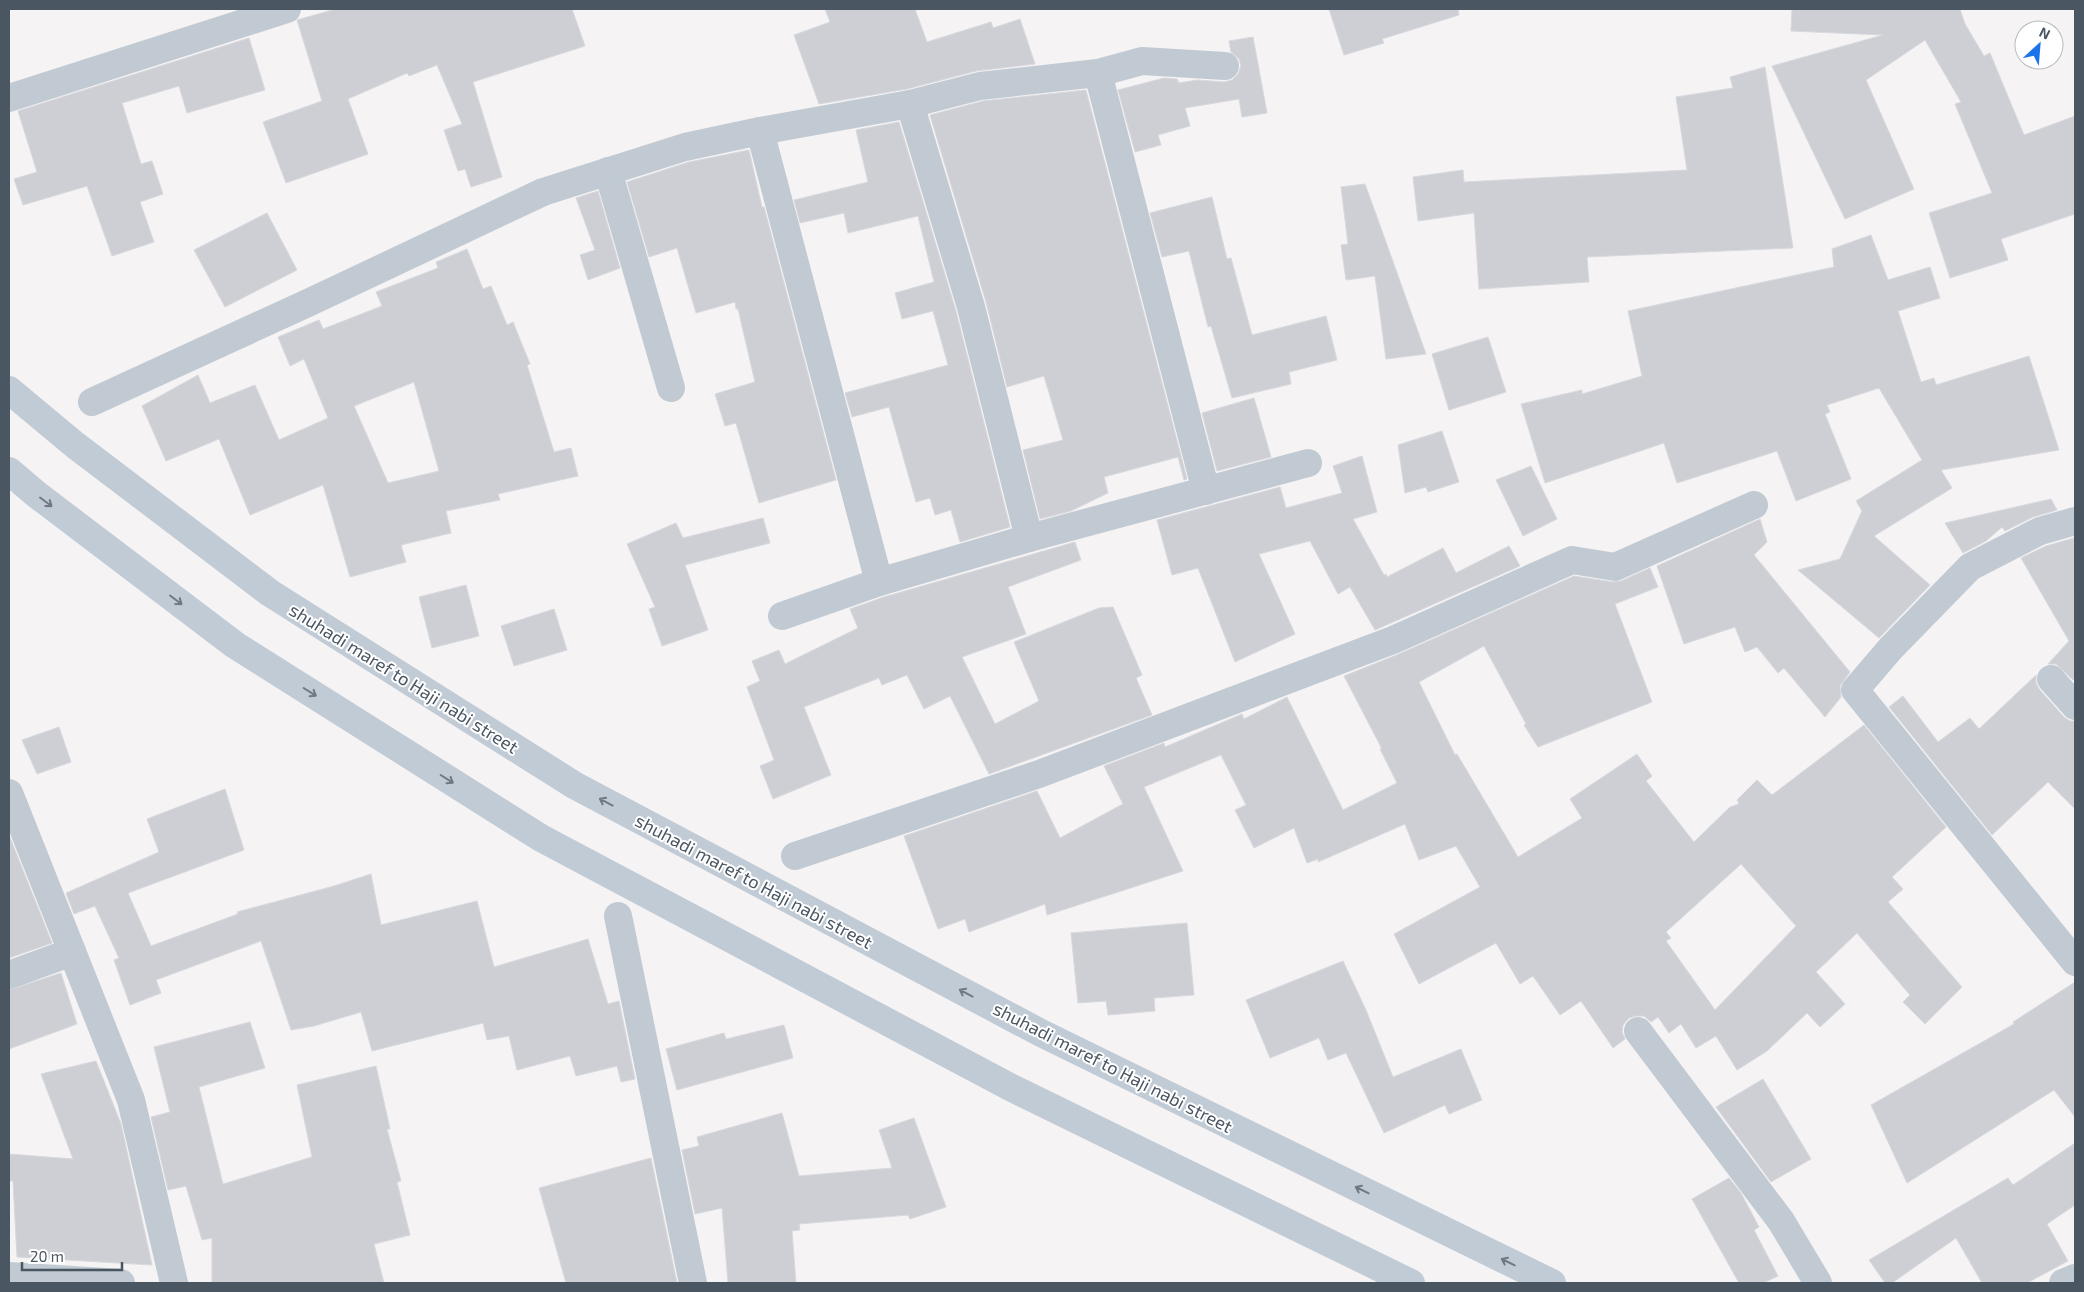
<svg xmlns="http://www.w3.org/2000/svg" width="2084" height="1292" viewBox="0 0 2084 1292" font-family="'Exo 2',sans-serif">
  <rect width="100%" height="100%" fill="#f5f3f3"/>
  <!-- building -->
  <g fill="#cdcfd5" stroke="#d7d9de" fill-rule="evenodd">
    <path d="M 336,9 L 572,9 L 585,46 L 473,82 L 502,177 L 471,187 L 465,169 L 458,171 L 444,130 L 462,124 L 437,65 L 409,76 L 407,73 L 348,99 L 368,154 L 286,183 L 263,122 L 322,101 L 297,20 Z"/>
    <path d="M 825,9 L 915,9 L 927,42 L 991,22 L 993,28 L 1020,19 L 1035,64 L 976,71 L 907,89 L 819,104 L 794,35 L 830,22 Z"/>
    <path d="M 1329,9 L 1458,9 L 1459,15 L 1382,39 L 1384,43 L 1344,55 Z"/>
    <path d="M 1792,9 L 1960,9 L 1965,24 L 1984,56 L 1990,53 L 2024,135 L 2075,116 L 2075,214 L 2001,239 L 2008,260 L 1950,278 L 1929,213 L 1992,193 L 1955,104 L 1961,102 L 1925,40 L 1866,80 L 1914,189 L 1845,219 L 1772,66 L 1883,35 L 1791,31 Z"/>
    <path d="M 1253,37 L 1267,113 L 1242,117 L 1239,99 L 1185,108 L 1190,126 L 1158,135 L 1161,145 L 1135,152 L 1118,90 L 1164,78 L 1177,79 L 1179,83 L 1197,80 L 1224,82 L 1232,80 L 1238,74 L 1241,66 L 1239,59 L 1231,52 L 1229,41 Z"/>
    <path d="M 249,38 L 265,90 L 187,113 L 179,86 L 122,103 L 141,164 L 152,161 L 163,194 L 140,202 L 154,242 L 112,256 L 87,186 L 23,205 L 14,179 L 37,172 L 18,111 Z"/>
    <path d="M 1765,67 L 1793,248 L 1587,257 L 1589,282 L 1479,289 L 1474,213 L 1418,221 L 1413,177 L 1463,170 L 1464,182 L 1687,170 L 1676,97 L 1733,88 L 1730,77 Z"/>
    <path d="M 1086,90 L 1187,479 L 1184,480 L 1178,457 L 1104,477 L 1108,493 L 1071,511 L 1040,519 L 1023,450 L 1063,440 L 1044,376 L 1007,387 L 986,302 L 930,115 L 983,101 Z"/>
    <path d="M 899,122 L 956,311 L 1010,527 L 960,542 L 951,510 L 935,515 L 930,498 L 916,502 L 889,407 L 852,417 L 845,393 L 948,365 L 933,311 L 902,319 L 895,293 L 934,282 L 918,216 L 848,233 L 844,213 L 800,223 L 794,200 L 868,182 L 856,130 Z"/>
    <path d="M 749,150 L 762,207 L 764,207 L 836,480 L 759,503 L 736,423 L 725,426 L 715,394 L 755,382 L 738,309 L 736,309 L 735,302 L 696,313 L 677,248 L 649,257 L 627,182 L 689,162 Z"/>
    <path d="M 1365,184 L 1381,228 L 1426,354 L 1386,359 L 1375,276 L 1346,280 L 1341,245 L 1348,244 L 1341,187 Z"/>
    <path d="M 598,191 L 620,268 L 588,280 L 580,255 L 595,250 L 576,198 Z"/>
    <path d="M 1212,197 L 1227,259 L 1231,258 L 1252,335 L 1326,316 L 1337,360 L 1289,372 L 1291,384 L 1232,398 L 1211,326 L 1208,327 L 1189,251 L 1162,257 L 1150,213 Z"/>
    <path d="M 267,213 L 297,270 L 225,307 L 194,250 Z"/>
    <path d="M 1871,235 L 1888,280 L 1930,267 L 1940,298 L 1898,311 L 1921,382 L 1934,378 L 1936,385 L 2029,356 L 2059,450 L 1941,470 L 1952,488 L 1874,536 L 1930,585 L 1879,638 L 1798,570 L 1840,559 L 1862,511 L 1856,501 L 1922,460 L 1879,388 L 1827,405 L 1830,412 L 1825,414 L 1851,479 L 1796,501 L 1777,451 L 1677,483 L 1664,443 L 1545,483 L 1521,404 L 1582,390 L 1582,394 L 1642,376 L 1628,311 L 1834,267 L 1832,249 Z"/>
    <path d="M 467,249 L 483,289 L 491,286 L 507,325 L 513,322 L 530,364 L 527,365 L 554,452 L 571,448 L 578,476 L 498,494 L 500,500 L 446,511 L 451,533 L 401,545 L 406,562 L 350,577 L 323,485 L 250,515 L 219,439 L 166,461 L 142,406 L 198,375 L 210,403 L 255,385 L 279,440 L 328,418 L 304,359 L 290,366 L 278,337 L 319,320 L 323,329 L 382,306 L 376,292 L 438,268 L 436,262 ZM 414,382 L 439,471 L 388,483 L 354,406 Z"/>
    <path d="M 1488,337 L 1506,392 L 1449,410 L 1432,354 Z"/>
    <path d="M 1254,398 L 1271,457 L 1217,471 L 1202,413 Z"/>
    <path d="M 1442,431 L 1459,482 L 1428,492 L 1426,487 L 1405,493 L 1398,445 Z"/>
    <path d="M 1362,456 L 1377,512 L 1353,519 L 1384,575 L 1386,574 L 1387,577 L 1443,548 L 1456,573 L 1509,546 L 1520,566 L 1375,630 L 1350,587 L 1338,594 L 1310,541 L 1259,554 L 1295,634 L 1235,662 L 1198,568 L 1172,575 L 1157,520 L 1280,487 L 1286,508 L 1342,493 L 1333,466 Z"/>
    <path d="M 1531,466 L 1557,519 L 1523,536 L 1496,480 Z"/>
    <path d="M 2051,499 L 2057,510 L 2033,517 L 2005,531 L 2002,527 L 1986,541 L 1963,553 L 1945,523 Z"/>
    <path d="M 763,518 L 770,543 L 685,565 L 708,630 L 662,646 L 649,609 L 655,607 L 627,544 L 676,523 L 683,538 Z"/>
    <path d="M 1760,519 L 1767,542 L 1754,555 L 1850,672 L 1840,686 L 1841,697 L 1825,717 L 1784,668 L 1778,673 L 1757,647 L 1745,652 L 1735,627 L 1684,644 L 1657,566 Z"/>
    <path d="M 2074,538 L 2075,678 L 2073,680 L 2056,664 L 2048,664 L 2069,641 L 2021,558 L 2046,546 Z"/>
    <path d="M 1075,542 L 1081,560 L 1008,587 L 1026,634 L 962,657 L 995,724 L 1039,701 L 1014,642 L 1099,608 L 1113,607 L 1142,675 L 1136,678 L 1152,715 L 989,774 L 950,696 L 924,709 L 907,675 L 882,685 L 879,678 L 804,707 L 831,775 L 773,799 L 760,766 L 774,760 L 747,687 L 760,681 L 752,661 L 779,650 L 785,664 L 858,628 L 850,609 L 884,597 Z"/>
    <path d="M 1650,568 L 1658,587 L 1615,604 L 1652,702 L 1538,747 L 1524,725 L 1526,724 L 1484,646 L 1419,682 L 1455,755 L 1457,754 L 1518,857 L 1582,818 L 1570,799 L 1637,754 L 1652,776 L 1646,781 L 1694,842 L 1730,807 L 1739,804 L 1737,800 L 1757,780 L 1772,795 L 1864,725 L 1946,827 L 1892,877 L 1903,889 L 1888,902 L 1962,987 L 1925,1024 L 1903,1002 L 1910,995 L 1857,933 L 1816,972 L 1845,1004 L 1820,1027 L 1807,1013 L 1767,1051 L 1737,1070 L 1716,1036 L 1696,1048 L 1681,1024 L 1669,1033 L 1658,1017 L 1651,1022 L 1644,1016 L 1636,1016 L 1629,1018 L 1623,1025 L 1622,1032 L 1625,1039 L 1613,1048 L 1581,1001 L 1560,1015 L 1533,976 L 1520,984 L 1496,943 L 1419,984 L 1394,934 L 1480,887 L 1456,846 L 1419,860 L 1405,824 L 1318,862 L 1318,859 L 1307,863 L 1294,828 L 1254,848 L 1235,810 L 1246,805 L 1221,755 L 1144,787 L 1183,871 L 1047,915 L 1045,904 L 969,932 L 965,919 L 938,929 L 904,836 L 1037,791 L 1060,838 L 1123,804 L 1104,766 L 1164,743 L 1165,747 L 1242,714 L 1244,719 L 1287,697 L 1343,810 L 1397,783 L 1380,749 L 1382,749 L 1344,676 L 1399,654 L 1574,576 L 1613,582 L 1621,581 ZM 1741,864 L 1796,926 L 1715,1010 L 1666,941 L 1671,938 L 1666,932 Z"/>
    <path d="M 466,585 L 479,636 L 432,648 L 419,597 Z"/>
    <path d="M 554,609 L 567,650 L 514,666 L 501,626 Z"/>
    <path d="M 2036,675 L 2036,683 L 2039,689 L 2064,717 L 2070,721 L 2075,721 L 2075,809 L 2048,782 L 1992,835 L 1889,707 L 1903,696 L 1938,742 L 1970,718 L 1979,729 Z"/>
    <path d="M 59,727 L 71,762 L 37,774 L 22,740 Z"/>
    <path d="M 225,789 L 244,850 L 128,893 L 151,946 L 238,914 L 237,912 L 334,886 L 371,874 L 381,925 L 477,901 L 494,967 L 588,939 L 608,1004 L 619,1001 L 635,1079 L 621,1082 L 617,1066 L 576,1076 L 570,1056 L 517,1070 L 509,1036 L 487,1040 L 483,1023 L 372,1051 L 361,1012 L 314,1026 L 291,1030 L 261,941 L 156,980 L 161,993 L 130,1005 L 114,960 L 119,958 L 95,906 L 74,914 L 66,893 L 159,852 L 147,819 Z"/>
    <path d="M 9,835 L 52,943 L 9,958 Z"/>
    <path d="M 1187,923 L 1194,995 L 1154,998 L 1155,1011 L 1108,1015 L 1106,1001 L 1078,1003 L 1071,933 Z"/>
    <path d="M 1343,961 L 1366,1010 L 1393,1077 L 1461,1049 L 1482,1100 L 1449,1114 L 1445,1105 L 1384,1133 L 1346,1053 L 1328,1060 L 1319,1038 L 1270,1058 L 1246,1000 Z"/>
    <path d="M 61,973 L 77,1024 L 9,1049 L 9,990 Z"/>
    <path d="M 2075,982 L 2075,1117 L 2054,1090 L 1907,1183 L 1871,1105 L 2014,1024 L 2013,1022 Z"/>
    <path d="M 250,1022 L 265,1068 L 199,1087 L 223,1184 L 312,1157 L 297,1085 L 376,1066 L 390,1129 L 387,1129 L 401,1181 L 397,1182 L 410,1235 L 374,1244 L 384,1283 L 212,1283 L 212,1238 L 202,1240 L 186,1186 L 168,1190 L 151,1117 L 170,1112 L 154,1047 Z"/>
    <path d="M 784,1025 L 793,1058 L 677,1090 L 666,1049 L 724,1033 L 726,1039 Z"/>
    <path d="M 96,1061 L 121,1124 L 152,1265 L 17,1257 L 13,1181 L 9,1181 L 9,1154 L 73,1159 L 41,1074 Z"/>
    <path d="M 1763,1079 L 1811,1159 L 1771,1182 L 1716,1107 Z"/>
    <path d="M 782,1113 L 799,1176 L 892,1168 L 879,1130 L 914,1118 L 946,1207 L 910,1219 L 908,1215 L 799,1224 L 800,1230 L 792,1231 L 796,1283 L 728,1283 L 722,1208 L 695,1214 L 682,1150 L 699,1146 L 697,1137 Z"/>
    <path d="M 2075,1143 L 2075,1205 L 2047,1224 L 2068,1261 L 2027,1283 L 1982,1283 L 1956,1238 L 1892,1283 L 1885,1283 L 1869,1260 L 2008,1178 L 2013,1185 Z"/>
    <path d="M 651,1158 L 677,1283 L 566,1283 L 539,1188 Z"/>
    <path d="M 1729,1178 L 1741,1193 L 1759,1227 L 1754,1230 L 1778,1276 L 1763,1283 L 1739,1283 L 1692,1199 Z"/>
  </g>
  <g fill="none" stroke-linecap="round" stroke-linejoin="round">
    <!-- minor -->
    <g stroke="#c1cad2" stroke-width="28">
      <path d="M 1098,73 L 1206,491"/>
      <path d="M 9,98 L 287,9"/>
      <path d="M 910,104 L 971,307 L 1029,538"/>
      <path d="M 760,131 L 879,582"/>
      <path d="M 608,171 L 671,388"/>
      <path d="M 92,402 L 310,302 L 543,192 L 685,147 L 760,131 L 910,104 L 980,86 L 1098,73 L 1142,61 L 1225,66"/>
      <path d="M 2075,521 L 2040,531 L 1970,567 L 1891,648 L 1855,690 L 2075,962"/>
      <path d="M 782,616 L 879,582 L 1029,538 L 1308,463"/>
      <path d="M 2051,679 L 2075,706"/>
      <path d="M 9,793 L 131,1100 L 174,1283"/>
      <path d="M 795,856 L 1039,774 L 1393,640 L 1572,560 L 1615,567 L 1754,505"/>
      <path d="M 618,916 L 693,1283"/>
      <path d="M 9,975 L 72,952"/>
      <path d="M 1638,1031 L 1781,1221 L 1818,1283"/>
      <path d="M 9,1276 L 121,1283"/>
      <path d="M 2063,1283 L 2075,1278"/>
    </g>
    <!-- secondary -->
    <g stroke="#c1cbd6" stroke-width="28">
      <path d="M 9,390 L 75,445 L 270,593 L 574,785 L 1041,1033 L 1552,1283"/>
      <path d="M 9,471 L 36,494 L 235,645 L 541,838 L 1010,1087 L 1411,1283"/>
    </g>
  </g>
  <!-- one-way arrows -->
  <defs><path id="oneway-shaft" d="M-6 0H5M1.5-3L5.5 0L1.5 3" fill="none" stroke-width="1.6" stroke-linecap="round" stroke-linejoin="round" transform="scale(1.25)"/></defs>
  <g stroke="#6e7984">
    <use href="#oneway-shaft" transform="translate(46 502) rotate(37)"/>
    <use href="#oneway-shaft" transform="translate(176 600) rotate(37)"/>
    <use href="#oneway-shaft" transform="translate(310 692) rotate(32)"/>
    <use href="#oneway-shaft" transform="translate(447 779) rotate(32)"/>
    <use href="#oneway-shaft" transform="translate(606 802) rotate(-152)"/>
    <use href="#oneway-shaft" transform="translate(966 993) rotate(-152)"/>
    <use href="#oneway-shaft" transform="translate(1362 1190) rotate(-154)"/>
    <use href="#oneway-shaft" transform="translate(1508 1262) rotate(-154)"/>
  </g>
  <g text-anchor="middle" dominant-baseline="central" stroke-width="4" stroke-linejoin="round" paint-order="stroke">
    <!-- street labels -->
    <g font-size="18" fill="#4a5661" stroke="#fff">
      <text transform="translate(404 678) rotate(32)">shuhadi maref to Haji nabi street</text>
      <text transform="translate(754 881) rotate(28)">shuhadi maref to Haji nabi street</text>
      <text transform="translate(1113 1067) rotate(27)">shuhadi maref to Haji nabi street</text>
    </g>
  </g>
  <!-- border -->
  <rect width="2084" height="1292" fill="none" stroke="#4a5661" stroke-width="20"/>
  <!-- north arrow -->
  <g transform="translate(2039 45) rotate(26)"><circle r="24" fill="#ffffff" stroke="#b7bbc0"/>
  <path d="M0-4L9 19L0 12L-9 19Z" fill="#1a73e8"/>
  <text y="-8" font-size="14" font-weight="bold" text-anchor="middle" fill="#4a5661">N</text>
  </g>
  <!-- scale -->
  <path d="M22 1262v8h100v-8" fill="none" stroke="#4a5661" stroke-width="2.5"/>
  <text x="30" y="1262" font-size="15" fill="#4a5661" stroke="#ffffff" stroke-width="4" paint-order="stroke">20 m</text>
</svg>
